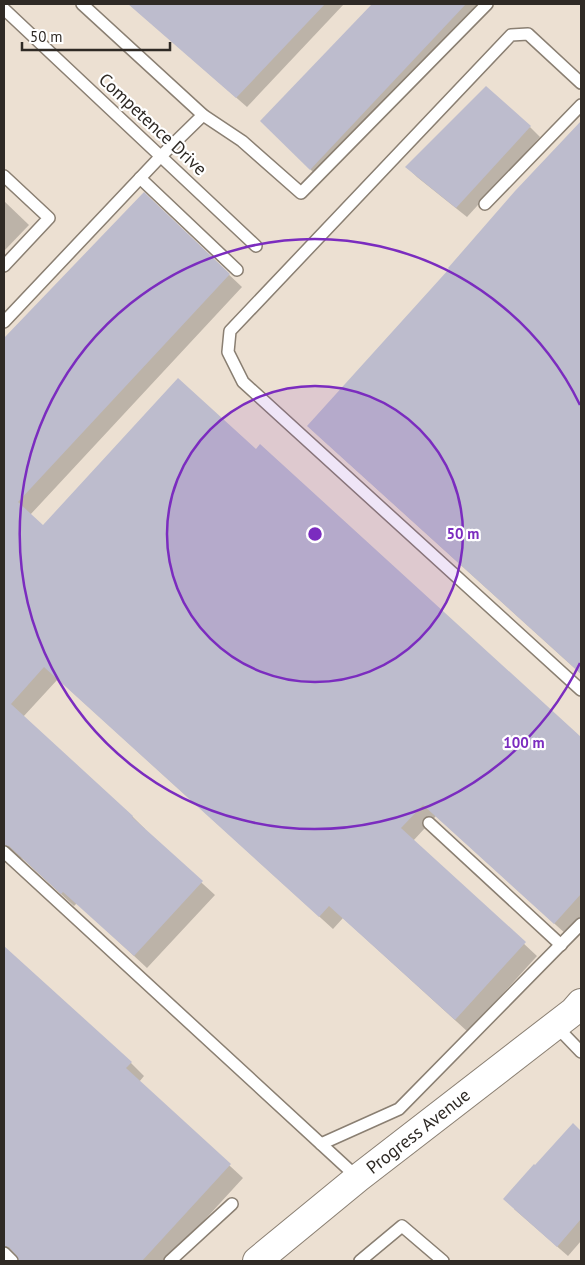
<svg xmlns="http://www.w3.org/2000/svg" width="585" height="1265" viewBox="0 0 585 1265" font-family="'PT Sans',sans-serif">
  <rect width="100%" height="100%" fill="#ece0d2"/>
  <!-- shadow -->
  <g fill="#0003">
    <path d="M 129,4 L 344,4 L 247,107 Z"/>
    <path d="M 373,4 L 486,4 L 321,180 L 262,121 Z"/>
    <path d="M 581,123 L 581,674 L 320,437 L 451,269 L 516,192 Z"/>
    <path d="M 530,127 L 540,137 L 467,217 L 417,177 L 407,167 Z"/>
    <path d="M 144,194 L 242,287 L 30,515 L 43,527 L 256,451 L 260,446 L 581,738 L 581,920 L 567,935 L 436,816 L 413,841 L 537,956 L 468,1032 L 343,918 L 333,929 L 58,679 L 23,717 L 132,816 L 145,829 L 144,830 L 215,895 L 147,968 L 77,903 L 74,906 L 23,859 L 18,857 L 4,844 L 4,339 Z"/>
    <path d="M 4,201 L 29,225 L 4,251 Z"/>
    <path d="M 4,948 L 131,1063 L 144,1076 L 139,1082 L 243,1178 L 167,1261 L 20,1261 L 20,1258 L 16,1259 L 4,1248 Z"/>
    <path d="M 573,1125 L 581,1133 L 581,1241 L 568,1256 L 514,1209 L 535,1167 Z"/>
  </g>
  <!-- building -->
  <g fill="#bdbccd">
    <path d="M 128,4 L 325,4 L 236,98 Z"/>
    <path d="M 372,4 L 466,4 L 310,170 L 260,121 Z"/>
    <path d="M 486,86 L 531,126 L 456,208 L 405,167 Z"/>
    <path d="M 581,121 L 581,674 L 307,426 L 449,269 L 448,268 L 515,191 Z"/>
    <path d="M 144,192 L 230,274 L 18,502 L 43,525 L 178,378 L 256,449 L 260,444 L 581,737 L 581,894 L 554,924 L 423,805 L 401,828 L 526,942 L 455,1020 L 329,906 L 319,917 L 44,667 L 11,704 L 133,816 L 132,817 L 203,881 L 134,956 L 63,892 L 61,894 L 9,846 L 4,845 L 4,338 Z"/>
    <path d="M 4,946 L 132,1062 L 126,1068 L 231,1164 L 142,1261 L 19,1261 L 17,1256 L 9,1247 L 4,1246 Z"/>
    <path d="M 573,1123 L 581,1131 L 581,1219 L 557,1247 L 503,1199 L 534,1164 L 535,1165 Z"/>
  </g>
  <g fill="none" stroke-linecap="round" stroke-linejoin="round">
    <defs>
      <g id="lane">
        <path d="M 82,4 L 203,115 L 242,141 L 301,193 L 487,4"/>
        <path d="M 4,9 L 256,246"/>
        <path d="M 581,83 L 528,34 L 511,35 L 230,331 L 228,352 L 243,382 L 581,690"/>
        <path d="M 4,176 L 49,218 L 4,266"/>
        <path d="M 140,178 L 237,270"/>
        <path d="M 485,204 L 581,105"/>
        <path d="M 4,322 L 161,156 L 203,115"/>
        <path d="M 429,823 L 561,945"/>
        <path d="M 4,852 L 358,1178"/>
        <path d="M 555,1025 L 581,1052"/>
        <path d="M 321,1144 L 399,1109 L 581,924"/>
        <path d="M 4,1253 L 12,1261"/>
        <path d="M 170,1261 L 232,1204"/>
        <path d="M 360,1261 L 402,1226 L 443,1261"/>
      </g>
      <path id="secondary" d="M 257,1261 L 358,1178 L 574,1011 L 581,1003"/>
    </defs>
    <!-- lane casing -->
    <use href="#lane" stroke="#8a7f72" stroke-width="14"/>
    <!-- secondary casing -->
    <use href="#secondary" stroke="#8a7f72" stroke-width="30"/>
    <!-- lane -->
    <use href="#lane" stroke="#fff" stroke-width="11"/>
    <!-- secondary -->
    <use href="#secondary" stroke="#fff" stroke-width="28"/>
  </g>
  <!-- distance rings -->
  <circle cx="315" cy="534" r="148" fill="#7b2cbf" fill-opacity=".12"/>
  <g fill="none" stroke="#7b2cbf" stroke-width="2.5">
    <circle cx="315" cy="534" r="148"/>
    <path d="M580 663A295 295 0 1 1 580 405"/>
  </g>
  <g text-anchor="middle" dominant-baseline="central" stroke-width="4.5" stroke-linejoin="round" paint-order="stroke">
    <!-- street labels -->
    <g font-size="18" fill="#2f2a25" stroke="#fff">
      <text transform="translate(153 124) rotate(43)">Competence Drive</text>
      <text transform="translate(418 1131) rotate(-38)">Progress Avenue</text>
    </g>
  </g>
  <circle cx="315" cy="534" r="8" fill="#7b2cbf" stroke="#fff" stroke-width="2.5"/>
  <g font-size="15" text-anchor="middle" font-weight="bold" fill="#7b2cbf" stroke="#fff" stroke-width="4.5" stroke-linejoin="round" paint-order="stroke">
    <text x="463" y="539">50 m</text>
    <text x="524" y="748">100 m</text>
  </g>
  <!-- border -->
  <rect width="585" height="1265" fill="none" stroke="#2f2a25" stroke-width="10"/>
  <!-- scale -->
  <path d="M22 42v8h148v-8" fill="none" stroke="#2f2a25" stroke-width="2.5"/>
  <text x="30" y="42" font-size="15" fill="#2f2a25" stroke="#ffffff" stroke-width="4" paint-order="stroke">50 m</text>
</svg>
